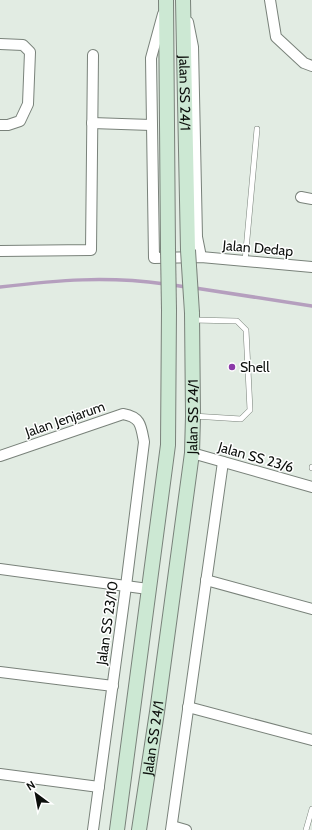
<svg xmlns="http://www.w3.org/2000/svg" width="312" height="830" viewBox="0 0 312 830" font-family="Cabin,sans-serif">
  <rect width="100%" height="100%" fill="#e2ece3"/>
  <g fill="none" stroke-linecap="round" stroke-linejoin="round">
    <!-- stream -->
    <g stroke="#b59fbe" stroke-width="3.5">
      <path d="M 173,285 L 186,287"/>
      <path d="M 0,287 C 59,280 106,276 165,284"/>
      <path d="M 195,288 L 312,306"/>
    </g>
    <defs>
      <g id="lane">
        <path d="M 245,261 L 257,129"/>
        <path d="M 193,320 L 237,321 L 246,330 L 250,410 L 241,419 L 193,416"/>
        <path d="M 312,467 L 312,468"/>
        <path d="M 306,830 L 312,809"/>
      </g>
      <g id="street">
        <path d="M 270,0 L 276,37 L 304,63 L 312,66"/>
        <path d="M 163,14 L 151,58 L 154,258 L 201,257 L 312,267"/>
        <path d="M 188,22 L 193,47 L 197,237 L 201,257"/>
        <path d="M 0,44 L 23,45 L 30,52 L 28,104 L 20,121 L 8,125 L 0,125"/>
        <path d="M 92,123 L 151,125"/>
        <path d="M 301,197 L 312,199"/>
        <path d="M 0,251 L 91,250 L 93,55"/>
        <path d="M 192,453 L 312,487"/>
        <path d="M 0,456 L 123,414 C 141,417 141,426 144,442 L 126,586 L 93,830"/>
        <path d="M 0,569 L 148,589"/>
        <path d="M 206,580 L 312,609"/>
        <path d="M 0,672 L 113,686"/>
        <path d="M 188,707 L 312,740"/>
        <path d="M 0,774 L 99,787"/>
        <path d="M 172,826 L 186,830"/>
        <path d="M 171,830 L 223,462"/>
      </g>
      <g id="secondary">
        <path d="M 166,0 L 168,249"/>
        <path id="s1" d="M 183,0 L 188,250"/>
        <path d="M 117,830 L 168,445 L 169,310"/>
        <path id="s2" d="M 139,830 L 157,712 L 192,453 L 193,416 L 192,313"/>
      </g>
    </defs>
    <!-- lane casing -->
    <use href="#lane" stroke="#79827a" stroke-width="6"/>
    <!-- street casing -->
    <use href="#street" stroke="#79827a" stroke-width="12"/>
    <!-- secondary casing -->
    <use href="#secondary" stroke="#79827a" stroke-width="16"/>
    <!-- lane -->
    <use href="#lane" stroke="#fff" stroke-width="5"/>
    <!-- street -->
    <use href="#street" stroke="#fff" stroke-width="10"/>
    <!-- secondary -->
    <use href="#secondary" stroke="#cce8d3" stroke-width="14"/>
    <defs>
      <g id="secondary-bridge">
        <path d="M 168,249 L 169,310"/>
        <path d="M 188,250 L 192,313"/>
      </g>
    </defs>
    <!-- secondary-bridge casing -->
    <use href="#secondary-bridge" stroke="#79827a" stroke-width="16" stroke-linecap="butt"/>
    <!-- secondary-bridge -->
    <use href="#secondary-bridge" stroke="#cce8d3" stroke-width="14"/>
  </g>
  <!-- markers -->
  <circle fill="#8b39a8" stroke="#fff" stroke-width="1.5" cx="232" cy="367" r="4"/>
  <g text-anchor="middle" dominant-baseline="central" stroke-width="3" stroke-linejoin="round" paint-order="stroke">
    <!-- street labels -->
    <g font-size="14" fill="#0c0f0c" stroke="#fff">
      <text stroke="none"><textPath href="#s1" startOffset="93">Jalan SS 24/1</textPath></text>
      <text transform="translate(258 248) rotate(5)">Jalan Dedap</text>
      <text stroke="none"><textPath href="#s2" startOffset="417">Jalan SS 24/1</textPath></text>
      <text transform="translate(65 419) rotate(-19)">Jalan Jenjarum</text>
      <text transform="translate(256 457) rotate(16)">Jalan SS 23/6</text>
      <text transform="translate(107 623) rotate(-82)">Jalan SS 23/10</text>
      <text stroke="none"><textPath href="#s2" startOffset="93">Jalan SS 24/1</textPath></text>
    </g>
    <!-- poi labels -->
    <g font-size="14" fill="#0c0f0c" stroke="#fff" text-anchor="start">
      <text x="240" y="367">Shell</text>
    </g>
  </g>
  <!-- north arrow -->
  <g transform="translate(36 794) rotate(328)" stroke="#ffffff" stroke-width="3" paint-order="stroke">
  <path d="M0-3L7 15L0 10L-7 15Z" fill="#0c0f0c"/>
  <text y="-6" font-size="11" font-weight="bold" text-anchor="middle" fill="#0c0f0c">N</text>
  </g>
</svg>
